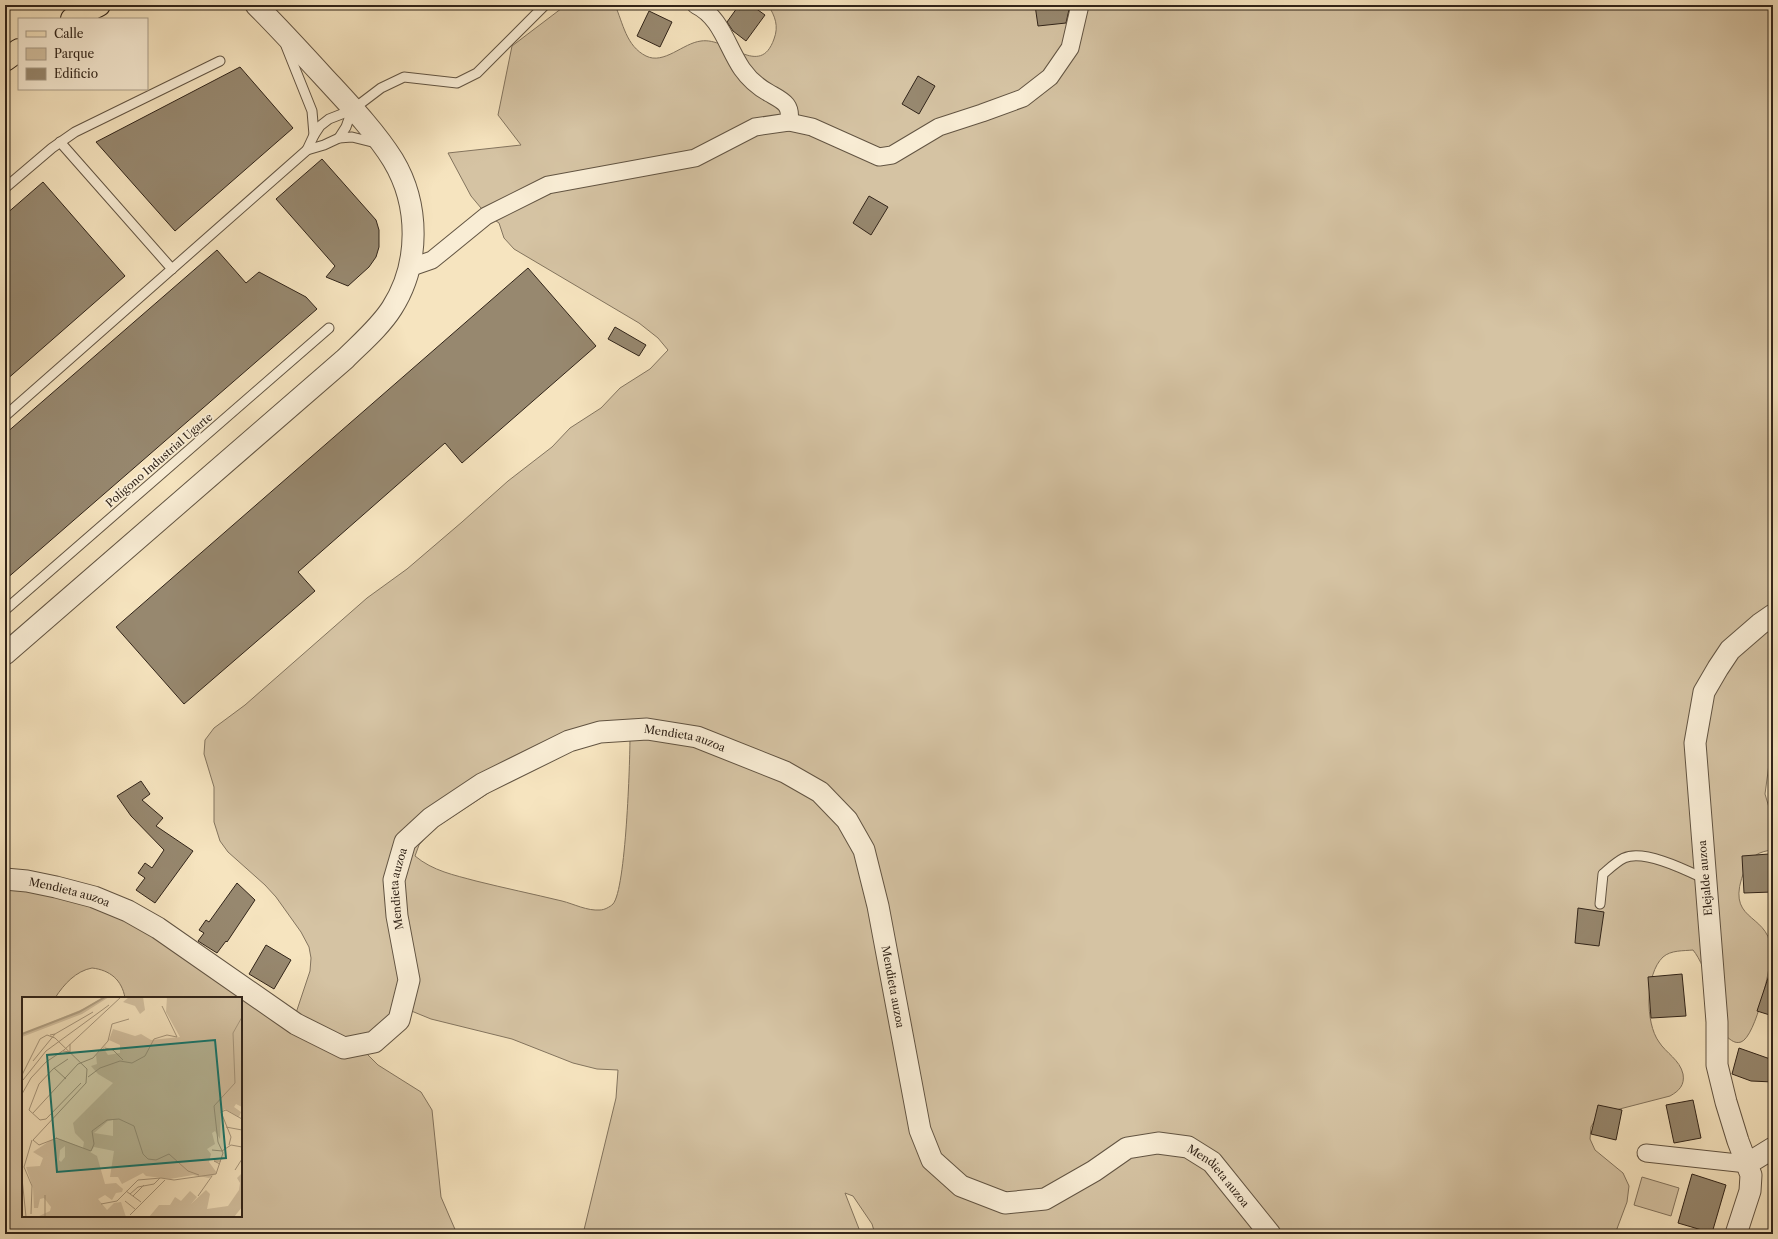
<svg xmlns="http://www.w3.org/2000/svg" width="1778" height="1239" viewBox="0 0 1778 1239" font-family="'Libre Caslon Text',serif">
  <rect width="100%" height="100%" fill="#f6e4bf"/>
  <filter id="stains"><feTurbulence type="fractalNoise" baseFrequency=".005" numOctaves="4"/><feColorMatrix values="0 0 0 0 .2 0 0 0 0 .09 0 0 0 0 .02 0 0 0 .5 -.17"/></filter>
  <radialGradient id="worn" r=".72"><stop offset=".6" stop-color="#630" stop-opacity="0"/><stop offset="1" stop-color="#630" stop-opacity=".3"/></radialGradient>
  <!-- green -->
  <g fill="#d5c3a3" stroke="#83745e" fill-rule="evenodd">
    <path d="M 566,5 L 615,5 C 623,23 626,46 646,56 C 664,65 683,43 701,41 C 728,37 760,79 774,39 C 779,26 775,16 768,5 L 1773,5 L 1773,755 L 1770,757 L 1765,794 L 1773,821 L 1773,850 C 1760,851 1750,856 1745,869 C 1723,923 1767,911 1771,948 C 1772,964 1756,1037 1741,1042 C 1735,1044 1731,1040 1727,1037 C 1719,1014 1707,967 1693,950 C 1683,951 1671,950 1663,957 C 1645,974 1645,1023 1659,1042 C 1666,1053 1680,1060 1683,1074 C 1685,1085 1679,1091 1670,1096 L 1608,1112 L 1596,1118 L 1591,1127 L 1590,1139 L 1595,1150 L 1623,1173 L 1629,1186 L 1627,1202 L 1615,1234 L 875,1234 L 872,1224 L 853,1196 L 845,1193 L 861,1234 L 583,1234 L 616,1098 L 618,1070 L 597,1069 L 573,1063 L 512,1039 L 431,1019 L 409,1010 L 364,1051 L 378,1065 L 421,1092 L 432,1110 L 441,1197 L 457,1234 L 5,1234 L 5,889 L 26,889 L 122,911 L 296,1013 L 310,971 L 311,958 L 309,947 L 301,932 L 276,897 L 265,885 L 228,852 L 220,841 L 214,822 L 214,787 L 204,754 L 205,740 L 214,728 L 245,705 L 367,598 L 407,569 L 462,522 L 508,481 L 552,447 L 570,428 L 601,408 L 620,388 L 650,369 L 668,350 L 658,338 L 639,323 L 514,249 L 504,238 L 499,223 L 486,214 L 471,196 L 448,153 L 521,145 L 498,115 L 512,46 ZM 630,736 C 630,762 626,889 613,904 C 610,907 604,910 600,910 C 587,911 574,904 562,901 C 533,894 504,888 476,881 C 454,875 433,871 415,856 L 419,845 L 432,830 L 502,784 L 578,745 ZM 92,968 C 110,970 122,980 125,998 L 241,998 L 241,1216 L 23,1216 L 23,998 L 55,998 C 64,984 76,971 92,968 Z"/>
    <path d="M 1642,1177 L 1679,1188 L 1671,1216 L 1634,1205 Z"/>
  </g>
  <!-- building -->
  <g fill="#97886f" stroke="#312419">
    <path d="M 744,5 L 751,5 L 765,15 L 746,41 L 733,31 L 727,22 L 737,8 L 740,10 Z"/>
    <path d="M 1035,5 L 1070,5 L 1066,23 L 1038,26 Z"/>
    <path d="M 649,11 L 672,22 L 660,47 L 637,36 Z"/>
    <path d="M 240,67 L 293,128 L 175,231 L 96,142 Z"/>
    <path d="M 918,76 L 935,86 L 919,114 L 902,104 Z"/>
    <path d="M 322,159 L 376,220 L 379,230 L 379,247 L 376,257 L 369,267 L 348,286 L 326,277 L 335,266 L 276,199 Z"/>
    <path d="M 43,182 L 125,276 L 5,381 L 5,215 Z"/>
    <path d="M 869,196 L 888,207 L 871,235 L 853,223 Z"/>
    <path d="M 217,250 L 246,283 L 259,272 L 306,297 L 317,309 L 5,580 L 5,434 Z"/>
    <path d="M 528,268 L 596,346 L 462,463 L 445,443 L 298,572 L 315,591 L 184,704 L 116,627 Z"/>
    <path d="M 615,327 L 646,345 L 639,356 L 608,339 Z"/>
    <path d="M 141,781 L 150,794 L 142,800 L 163,818 L 156,826 L 193,851 L 155,903 L 136,890 L 145,878 L 138,873 L 145,863 L 152,868 L 164,850 L 131,816 L 117,796 Z"/>
    <path d="M 1769,854 L 1771,862 L 1773,861 L 1772,892 L 1744,893 L 1742,856 Z"/>
    <path d="M 237,883 L 255,900 L 227,942 L 226,941 L 217,953 L 198,941 L 204,933 L 199,930 L 206,920 L 209,922 Z"/>
    <path d="M 1578,908 L 1604,912 L 1599,946 L 1575,943 Z"/>
    <path d="M 266,945 L 291,960 L 274,989 L 249,974 Z"/>
    <path d="M 1771,969 L 1773,970 L 1773,1016 L 1757,1011 Z"/>
    <path d="M 1682,974 L 1686,1016 L 1651,1018 L 1648,977 Z"/>
    <path d="M 1739,1048 L 1773,1060 L 1773,1082 L 1751,1081 L 1732,1074 Z"/>
    <path d="M 1693,1100 L 1701,1138 L 1674,1143 L 1666,1105 Z"/>
    <path d="M 1598,1105 L 1622,1110 L 1616,1140 L 1591,1134 Z"/>
    <path d="M 1692,1174 L 1726,1185 L 1712,1233 L 1678,1223 Z"/>
  </g>
  <g fill="none" stroke-linecap="round" stroke-linejoin="round">
    <defs>
      <g id="service">
        <path d="M 286,46 L 312,111 L 314,135"/>
        <path d="M 339,138 L 346,127 L 352,110"/>
        <path d="M 60,142 L 172,269"/>
        <path d="M 307,150 L 314,135 L 320,126 L 329,119 L 352,110 L 381,88 L 404,77 L 457,83 L 477,73 L 545,5"/>
        <path d="M 5,188 L 52,148 L 75,132 L 220,61"/>
        <path d="M 5,416 L 307,150 L 324,145 L 339,138 L 352,137 L 376,143"/>
        <path d="M 5,610 L 329,328"/>
        <path d="M 1600,904 L 1603,874 C 1610,868 1616,862 1624,858 C 1644,849 1686,870 1705,879"/>
      </g>
      <g id="minor">
        <path d="M 696,5 C 721,17 727,47 742,69 C 749,79 758,87 769,93 C 783,101 792,104 789,122"/>
        <path d="M 409,268 L 432,260 L 486,216 L 548,185 L 695,158 L 755,127 L 789,122 L 812,127 L 879,157 L 892,155 L 939,127 L 982,113 L 1023,98 L 1050,77 L 1070,48 L 1080,5"/>
        <path d="M 1646,1153 L 1747,1164"/>
      </g>
      <g id="tertiary">
        <path d="M 5,654 L 345,359 C 361,343 380,327 392,308 C 420,264 420,205 393,160 C 375,131 346,101 323,76 C 301,52 279,28 256,5"/>
        <path id="s1" d="M 5,879 L 27,881 L 56,887 L 94,897 L 128,911 L 158,928 L 296,1024 L 344,1048 L 374,1042 L 399,1020 L 409,980 L 397,916 L 394,880 L 405,842 L 431,818 L 482,784 L 569,741 L 600,732 L 647,729 L 697,737 L 785,772 L 820,792 L 847,820 L 864,850 L 878,906 L 920,1130 L 932,1160 L 961,1186 L 1005,1203 L 1045,1199 L 1094,1171 L 1127,1148 L 1158,1143 L 1188,1147 L 1212,1162 L 1270,1234"/>
        <path d="M 1747,1164 L 1773,1148"/>
        <path d="M 1736,1234 L 1750,1191 L 1751,1175 L 1738,1141 L 1726,1102 L 1717,1065 L 1717,1022 L 1695,743 L 1704,692 L 1718,668 L 1730,650 L 1760,624 L 1773,615"/>
      </g>
      <g id="primary">
        <path d="M 72,19 L 99,5"/>
        <path d="M 5,60 L 19,50"/>
      </g>
    </defs>
    <!-- service casing -->
    <use href="#service" stroke="#625442" stroke-width="11"/>
    <!-- minor casing -->
    <use href="#minor" stroke="#625442" stroke-width="19"/>
    <!-- tertiary casing -->
    <use href="#tertiary" stroke="#625442" stroke-width="23"/>
    <!-- primary casing -->
    <use href="#primary" stroke="#312419" stroke-width="24"/>
    <!-- service -->
    <use href="#service" stroke="#f9edd5" stroke-width="9"/>
    <!-- minor -->
    <use href="#minor" stroke="#f9edd5" stroke-width="17"/>
    <!-- tertiary -->
    <use href="#tertiary" stroke="#f9edd5" stroke-width="21"/>
    <!-- primary -->
    <use href="#primary" stroke="#f6e4bf" stroke-width="22"/>
  </g>
  <g text-anchor="middle" dominant-baseline="central" stroke-width="3.5" stroke-linejoin="round" paint-order="stroke">
    <!-- street labels -->
    <g font-size="11" fill="#312419" stroke="#f9edd5">
      <text transform="translate(159 460) rotate(-41)">Polígono Industrial Ugarte</text>
      <text stroke="none"><textPath href="#s1" startOffset="942">Mendieta auzoa</textPath></text>
      <text transform="translate(1705 878) rotate(-95)">Elejalde auzoa</text>
      <text stroke="none"><textPath href="#s1" startOffset="582">Mendieta auzoa</textPath></text>
      <text stroke="none"><textPath href="#s1" startOffset="66">Mendieta auzoa</textPath></text>
      <text stroke="none"><textPath href="#s1" startOffset="1302">Mendieta auzoa</textPath></text>
      <text stroke="none"><textPath href="#s1" startOffset="1807">Mendieta auzoa</textPath></text>
    </g>
  </g>
  <!-- overview -->
  <g transform="translate(22 997)">
    <rect width="220" height="220" fill="#f6e4bf"/>
    <path d="M 81,0 L 87,0 L 60,17 L 0,40 L 0,37 L 63,11 ZM 107,0 L 121,0 L 123,13 L 118,17 L 113,9 L 101,5 ZM 145,0 L 220,0 L 220,110 L 214,107 L 212,110 L 219,115 L 217,120 L 203,112 L 199,115 L 198,142 L 193,134 L 190,136 L 193,147 L 185,152 L 189,157 L 187,165 L 195,176 L 187,181 L 171,178 L 148,182 L 124,179 L 121,176 L 100,187 L 96,180 L 88,180 L 92,154 L 72,150 L 68,155 L 75,159 L 83,187 L 94,186 L 101,192 L 100,195 L 94,196 L 90,203 L 83,198 L 76,202 L 85,213 L 92,206 L 99,205 L 104,220 L 15,220 L 28,214 L 29,210 L 22,201 L 18,202 L 16,211 L 12,211 L 11,191 L 4,170 L 18,169 L 21,161 L 11,155 L 29,143 L 38,142 L 61,151 L 62,145 L 53,136 L 51,126 L 91,86 L 76,77 L 69,69 L 75,67 L 74,58 L 84,48 L 82,52 L 86,58 L 98,56 L 98,48 L 87,43 L 91,32 L 113,39 L 119,37 L 129,43 L 158,40 L 144,15 ZM 91,123 L 91,139 L 72,136 L 86,124 ZM 43,149 L 43,160 L 39,165 L 37,163 L 38,153 ZM 220,176 L 220,210 L 212,220 L 127,220 L 137,208 L 148,208 L 153,200 L 159,204 L 168,194 L 175,200 L 169,207 L 184,193 L 188,197 L 185,212 L 206,209 L 217,193 L 218,186 L 215,181 Z" fill="#d5c3a3" fill-rule="evenodd"/>
    <path fill="none" stroke="#b3a387" stroke-width="2" d="M 0,37 L 57,15 L 83,0"/>
    <path fill="none" stroke="#a7977d" stroke-width="1" d="M 28,38 L 33,37 L 71,15M 83,51 L 91,53 L 101,63M 41,54 L 48,55 L 48,47M 46,62 L 31,72 L 17,87 L 7,113 L 18,123 L 24,122 L 59,86M 11,64 L 33,37M 32,71 L 44,82M 0,78 L 18,42 L 25,38 L 33,41 L 65,72 L 64,86 L 11,143 L 17,148 L 35,141M 66,80 L 78,71 L 98,64 L 110,66 L 123,59 L 132,42 L 145,38 L 155,40 L 140,9M 1,83 L 24,54 L 87,8M 0,97 L 9,81 L 24,65 L 42,53 L 99,0M 11,116 L 56,67 L 71,61 L 86,44 L 90,27 L 107,22M 204,130 L 220,133M 34,141 L 69,154 L 72,147 L 70,134 L 85,123 L 97,122 L 112,129 L 121,157 L 126,162 L 134,163 L 147,157 L 166,174 L 177,178M 207,148 L 209,140 L 199,115 L 204,113 L 220,122M 190,153 L 200,154 L 209,148 L 220,150M 198,167 L 192,164 L 199,164M 213,173 L 220,162M 0,181 L 4,220M 104,194 L 119,205M 108,197 L 116,190 L 132,187 L 138,181M 23,198 L 23,220M 111,199 L 122,188M 176,199 L 190,179M 103,204 L 113,212M 79,207 L 95,204 L 116,183 L 139,181 L 152,183 L 194,177 L 201,156 L 196,145 L 192,109 L 213,86 L 211,36 L 220,20M 9,217 L 10,189 L 2,170 L 10,143M 108,218 L 143,183"/>
    <path fill="#0f766e" fill-opacity="0.15" stroke="#0f766e" stroke-width="2" d="M 193,43 L 204,161 L 35,175 L 25,58 Z"/>
    <rect width="220" height="220" fill="none" stroke="#312419" stroke-width="2"/>
  </g>
  <!-- margin -->
  <rect width="1778" height="1239" fill="none" stroke="#f6e4bf" stroke-width="20"/>
  <rect x="6" y="6" width="1766" height="1227" fill="none" stroke="#312419" stroke-width="2"/>
  <rect x="10" y="10" width="1758" height="1219" fill="none" stroke="#312419"/>
  <!-- legend -->
  <rect x="18" y="18" width="130" height="72" fill="#f9edd5" stroke="#a99d8a"/>
  <rect x="26" y="31" width="20" height="6" fill="#f6e4bf" stroke="#a99d8a"/>
  <text x="54" y="38" font-size="12" fill="#312419">Calle</text>
  <rect x="26" y="48" width="20" height="12" fill="#d5c3a3" stroke="#a99d8a"/>
  <text x="54" y="58" font-size="12" fill="#312419">Parque</text>
  <rect x="26" y="68" width="20" height="12" fill="#97886f" stroke="#a99d8a"/>
  <text x="54" y="78" font-size="12" fill="#312419">Edificio</text>
  <rect width="100%" height="100%" filter="url(#stains)"/>
  <rect width="100%" height="100%" fill="url(#worn)"/>
</svg>
